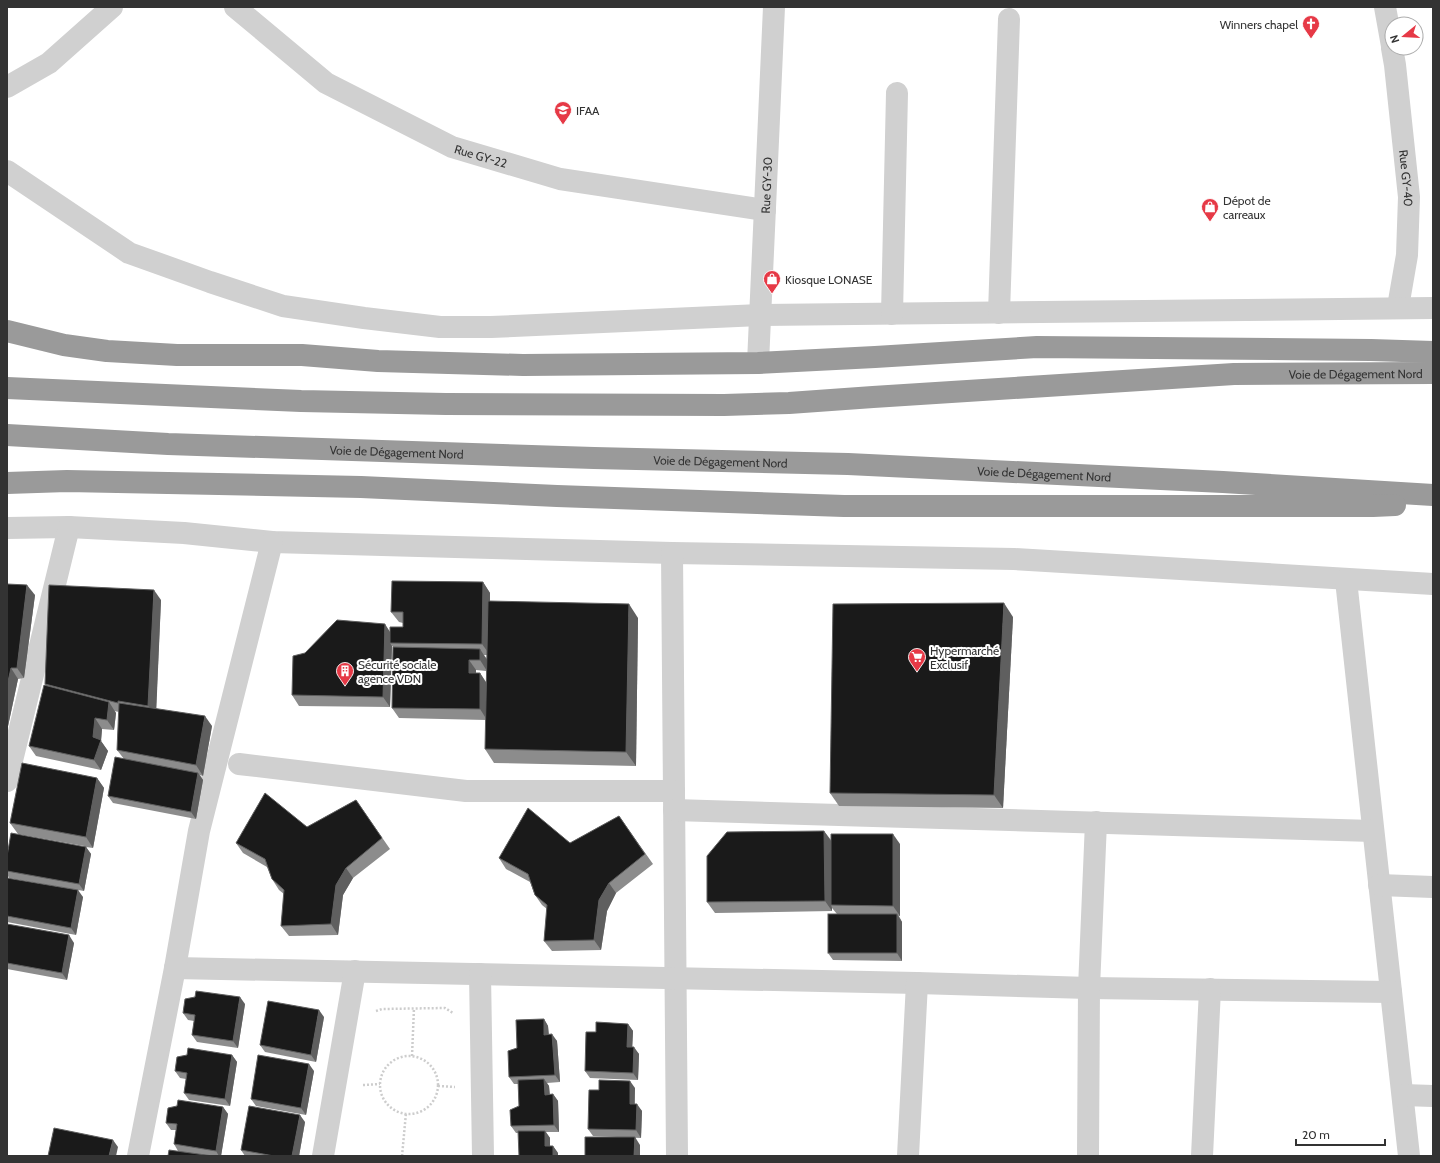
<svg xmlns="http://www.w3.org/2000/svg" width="1440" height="1163" viewBox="0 0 1440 1163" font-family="Cabin,sans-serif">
  <rect width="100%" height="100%" fill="#fff"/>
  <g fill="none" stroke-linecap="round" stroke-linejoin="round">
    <!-- path -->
    <g stroke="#cdcdcd" stroke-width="2.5" stroke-dasharray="2 2" stroke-linecap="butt">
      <path d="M 376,1011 L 382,1009 L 445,1008 L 453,1013"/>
      <path d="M 412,1056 L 414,1008"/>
      <circle cx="409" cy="1085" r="29"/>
      <path d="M 363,1085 L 380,1084"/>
      <path d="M 438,1086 L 455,1087"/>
      <path d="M 402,1156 L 406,1113"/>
    </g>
    <!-- minor -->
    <g stroke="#d0d0d0" stroke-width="22">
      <path id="s1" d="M 235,7 L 326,83 L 452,147 L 560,179 L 765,210"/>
      <path d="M 1385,7 L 1392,46"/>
      <path id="s2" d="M 1392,48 L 1395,65 L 1409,197 L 1407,255 L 1398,307"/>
      <path d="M 7,87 L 49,63 L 112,7"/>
      <path d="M 7,171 L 129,253 L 210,282 L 283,306 L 364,318 L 440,327 L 491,327 L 760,315 L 1433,308"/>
      <path d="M 999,313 L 1009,19"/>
      <path d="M 892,314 L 897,93"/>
      <path id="s3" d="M 758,363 L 774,7"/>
      <path d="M 7,528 L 69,527 L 184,533 L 272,542 L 672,553 L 1014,559 L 1433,584"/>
      <path d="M 672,553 L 677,1156"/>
      <path d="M 1346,580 L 1409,1156"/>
      <path d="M 239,764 L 466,791 L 674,791"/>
      <path d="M 7,781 L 69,527"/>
      <path d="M 674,810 L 1373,831"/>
      <path d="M 1379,885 L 1433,887"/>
      <path d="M 175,968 L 917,983 L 1089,988 L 1391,992"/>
      <path d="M 480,974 L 483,1156"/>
      <path d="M 1403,1095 L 1433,1096"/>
      <path d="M 138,1156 L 175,968 L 199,831 L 272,542"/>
      <path d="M 323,1156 L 355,971"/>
      <path d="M 908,1156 L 917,983"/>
      <path d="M 1088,1156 L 1089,988 L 1096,822"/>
      <path d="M 1202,1156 L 1210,989"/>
    </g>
    <!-- highway -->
    <g stroke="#9a9a9a" stroke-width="22">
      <path d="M 7,331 L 64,345 L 107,351 L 177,355 L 302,355 L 378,361 L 523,365 L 758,363 L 875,357 L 1037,347 L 1371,350 L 1433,352"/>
      <path id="s4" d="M 7,388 L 301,401 L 446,404 L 724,405 L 789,403 L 873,397 L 1234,374 L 1433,373"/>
      <path id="s5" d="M 7,435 L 168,444 L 594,458 L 848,464 L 1223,482 L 1433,495"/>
      <path d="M 7,483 L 67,481 L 361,487 L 557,496 L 844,506 L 1373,506 L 1395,505"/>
    </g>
  </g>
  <!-- wall -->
  <g fill="#8c8c8c" fill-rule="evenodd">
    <path d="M 483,582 L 490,593 L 490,601 L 638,618 L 636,766 L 494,763 L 485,749 L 486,720 L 399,718 L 392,708 L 393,647 L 392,646 L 390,707 L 299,706 L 292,695 L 305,653 L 390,632 L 403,627 L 403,623 L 399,622 L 391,612 ZM 484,655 L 487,655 L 487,659 ZM 476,670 L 486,671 L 486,682 L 480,673 L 476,673 Z"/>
    <path d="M 7,584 L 35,595 L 24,678 L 18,679 L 7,731 Z"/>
    <path d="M 161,600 L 156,709 L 212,726 L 203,776 L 200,775 L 203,780 L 196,819 L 113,803 L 108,796 L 124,759 L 117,750 L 119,712 L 114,711 L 116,713 L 114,730 L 102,729 L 101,741 L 108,751 L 101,770 L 36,756 L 29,746 L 46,686 L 45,684 Z"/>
    <path d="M 1013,617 L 1003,808 L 839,806 L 830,793 Z"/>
    <path d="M 97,778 L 104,788 L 93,848 L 86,847 L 91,854 L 84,891 L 9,878 L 7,874 L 7,856 L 84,846 L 18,834 L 10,823 Z"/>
    <path d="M 356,800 L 390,849 L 353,878 L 343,895 L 338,935 L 289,936 L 281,926 L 284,894 L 279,890 L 272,879 L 267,867 L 243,853 L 236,843 L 307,827 Z"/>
    <path d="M 619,816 L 653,864 L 616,893 L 607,911 L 601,950 L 552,951 L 544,941 L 547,909 L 542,905 L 535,895 L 530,882 L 506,869 L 499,858 L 570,843 Z"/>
    <path d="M 824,831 L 831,840 L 900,844 L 900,916 L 899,916 L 902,922 L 902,961 L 833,960 L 828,953 L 837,914 L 832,908 L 832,911 L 715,913 L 707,902 Z"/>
    <path d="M 7,878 L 83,897 L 76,935 L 7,922 Z"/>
    <path d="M 7,924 L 74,943 L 67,980 L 7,969 Z"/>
    <path d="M 245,1004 L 238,1048 L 197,1042 L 192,1035 L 194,1021 L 188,1020 L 183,1013 Z"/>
    <path d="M 324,1017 L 316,1062 L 265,1052 L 260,1045 Z"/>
    <path d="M 544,1019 L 548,1026 L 549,1034 L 557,1041 L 560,1082 L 547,1083 L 549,1086 L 550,1094 L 553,1094 L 558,1101 L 559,1132 L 546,1132 L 550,1138 L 550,1146 L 553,1146 L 558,1153 L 518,1133 L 516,1133 L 511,1126 L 519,1106 L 518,1084 L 514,1084 L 509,1077 L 517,1048 Z"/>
    <path d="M 628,1024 L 633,1031 L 632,1047 L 639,1054 L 638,1080 L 590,1078 L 585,1071 Z"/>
    <path d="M 187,1055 L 232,1055 L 237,1062 L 230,1106 L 189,1100 L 184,1093 L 186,1079 L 180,1078 L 175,1071 Z"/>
    <path d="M 314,1071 L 306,1115 L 256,1106 L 251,1099 Z"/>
    <path d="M 635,1088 L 635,1104 L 642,1111 L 641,1138 L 593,1136 L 588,1129 Z"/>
    <path d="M 177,1106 L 223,1107 L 228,1114 L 221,1156 L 168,1156 L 178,1151 L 174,1144 L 176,1130 L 171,1130 L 166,1123 Z"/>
    <path d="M 305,1122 L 299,1156 L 245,1156 L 241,1150 Z"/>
  </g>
  <!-- shaded-wall -->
  <g fill="#5f5f5f">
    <path d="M 483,582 L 490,593 L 490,655 L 482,644 Z"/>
    <path d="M 27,585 L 35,595 L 24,678 L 17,668 Z"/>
    <path d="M 154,590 L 161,600 L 156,716 L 148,706 Z"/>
    <path d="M 1004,603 L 1013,617 L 1003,808 L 994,795 Z"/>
    <path d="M 629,604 L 638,618 L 636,766 L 626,752 Z"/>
    <path d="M 385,624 L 392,635 L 390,643 L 392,646 L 390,707 L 383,697 Z"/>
    <path d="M 480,649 L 487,660 L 487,671 L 480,660 Z"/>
    <path d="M 469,660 L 476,670 L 476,683 L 469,673 Z"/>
    <path d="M 11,668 L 18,679 L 7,731 L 7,686 Z"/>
    <path d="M 480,673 L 487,684 L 487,720 L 480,709 Z"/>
    <path d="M 109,702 L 116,713 L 114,730 L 107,720 Z"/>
    <path d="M 205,716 L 212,726 L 203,776 L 196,765 Z"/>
    <path d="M 95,718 L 102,729 L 101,741 L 108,751 L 101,770 L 94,760 L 93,737 Z"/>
    <path d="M 198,773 L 203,780 L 196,819 L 191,812 Z"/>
    <path d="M 97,778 L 104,788 L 93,848 L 86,837 Z"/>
    <path d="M 824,831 L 831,841 L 831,905 L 832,908 L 832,911 L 825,901 Z"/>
    <path d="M 893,834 L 900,844 L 900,916 L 893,906 Z"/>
    <path d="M 86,847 L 91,854 L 84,891 L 79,884 Z"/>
    <path d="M 346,868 L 353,878 L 343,895 L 338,935 L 331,924 L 336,885 Z"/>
    <path d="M 609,883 L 616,893 L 607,911 L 601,950 L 594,940 L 599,900 Z"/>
    <path d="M 78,890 L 83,897 L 76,935 L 71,928 Z"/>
    <path d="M 897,914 L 902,922 L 902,961 L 897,953 Z"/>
    <path d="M 69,935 L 74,943 L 67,980 L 62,973 Z"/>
    <path d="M 240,997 L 245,1004 L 238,1048 L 233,1041 Z"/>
    <path d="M 319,1010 L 324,1017 L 316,1062 L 311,1055 Z"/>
    <path d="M 544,1019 L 548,1026 L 549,1042 L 544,1035 Z"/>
    <path d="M 628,1024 L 633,1031 L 632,1054 L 627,1047 Z"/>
    <path d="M 552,1034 L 557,1041 L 560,1082 L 555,1075 Z"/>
    <path d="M 634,1047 L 639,1054 L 638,1080 L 633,1073 Z"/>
    <path d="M 232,1055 L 237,1062 L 230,1106 L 225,1099 Z"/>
    <path d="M 309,1064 L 314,1071 L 306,1115 L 301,1108 Z"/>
    <path d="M 544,1079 L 549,1086 L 550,1102 L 545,1095 Z"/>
    <path d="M 630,1081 L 635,1088 L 634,1111 L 630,1104 Z"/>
    <path d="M 553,1094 L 558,1101 L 559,1132 L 554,1125 Z"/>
    <path d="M 637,1104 L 642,1111 L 641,1138 L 636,1130 Z"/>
    <path d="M 223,1107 L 228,1114 L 221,1156 L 219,1156 L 216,1151 Z"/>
    <path d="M 300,1115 L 305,1122 L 299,1156 L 292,1156 Z"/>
    <path d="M 545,1131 L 550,1138 L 550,1154 L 545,1146 Z"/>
    <path d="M 635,1137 L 640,1145 L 640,1156 L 634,1156 Z"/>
    <path d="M 113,1140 L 118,1147 L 116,1156 L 109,1156 Z"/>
    <path d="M 553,1146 L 558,1153 L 558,1156 L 553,1156 Z"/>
  </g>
  <!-- building -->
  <g fill="#1a1a1a" stroke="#5f5f5f">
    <path d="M 392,581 L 483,582 L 482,644 L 390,643 L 390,627 L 403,627 L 403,612 L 391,612 Z"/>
    <path d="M 7,584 L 27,585 L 17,668 L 11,668 L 7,686 Z"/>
    <path d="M 49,585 L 154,590 L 148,706 L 118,701 L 118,703 L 45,684 Z"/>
    <path d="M 488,601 L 629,604 L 626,752 L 485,749 Z"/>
    <path d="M 1004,603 L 994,795 L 830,793 L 833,604 Z"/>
    <path d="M 337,620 L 385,624 L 383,697 L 292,695 L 293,656 L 305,653 Z"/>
    <path d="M 393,647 L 480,649 L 480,660 L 469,660 L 469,673 L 480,673 L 480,709 L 392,708 Z"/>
    <path d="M 44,685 L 109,702 L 107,720 L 95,718 L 93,737 L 101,740 L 94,760 L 29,746 Z"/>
    <path d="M 119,703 L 205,716 L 196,765 L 117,750 Z"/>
    <path d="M 115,757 L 198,773 L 191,812 L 108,796 Z"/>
    <path d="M 22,763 L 97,778 L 86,837 L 10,823 Z"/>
    <path d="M 265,793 L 307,827 L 356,800 L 382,838 L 346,868 L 336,885 L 331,924 L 281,926 L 284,890 L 272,879 L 265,859 L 236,843 Z"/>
    <path d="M 528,808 L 570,843 L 619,816 L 645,854 L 609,883 L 599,900 L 594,940 L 544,941 L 547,905 L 535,895 L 528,874 L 499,858 Z"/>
    <path d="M 824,831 L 825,901 L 707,902 L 707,856 L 727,832 Z"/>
    <path d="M 11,833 L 86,847 L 79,884 L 7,871 L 7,856 Z"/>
    <path d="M 831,834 L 893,834 L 893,906 L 831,905 Z"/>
    <path d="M 7,878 L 78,890 L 71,928 L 7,916 Z"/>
    <rect x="828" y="914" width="69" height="39"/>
    <path d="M 7,924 L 69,935 L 62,973 L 7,963 Z"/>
    <path d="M 196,991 L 240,997 L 233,1041 L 192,1035 L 195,1015 L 183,1013 L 185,999 L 195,997 Z"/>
    <path d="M 268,1001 L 319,1010 L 311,1055 L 260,1045 Z"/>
    <path d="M 544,1019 L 544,1035 L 552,1034 L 555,1075 L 509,1077 L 508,1051 L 517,1048 L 516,1020 Z"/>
    <path d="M 596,1022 L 628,1024 L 627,1047 L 634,1047 L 633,1073 L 585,1071 L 586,1032 L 596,1032 Z"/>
    <path d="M 188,1048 L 232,1055 L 225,1099 L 184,1093 L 187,1073 L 175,1071 L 177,1057 L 187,1055 Z"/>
    <path d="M 258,1055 L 309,1064 L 301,1108 L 251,1099 Z"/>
    <path d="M 544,1079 L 545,1095 L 553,1094 L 554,1125 L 511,1126 L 510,1110 L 519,1106 L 518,1080 Z"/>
    <path d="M 599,1080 L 630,1081 L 630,1104 L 637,1104 L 636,1130 L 588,1129 L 589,1090 L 599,1090 Z"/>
    <path d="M 178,1100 L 223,1107 L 216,1151 L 174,1144 L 177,1124 L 166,1123 L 168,1108 L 177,1106 Z"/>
    <path d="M 249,1106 L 300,1115 L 292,1156 L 274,1156 L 241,1150 Z"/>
    <path d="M 54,1128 L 113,1140 L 109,1156 L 48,1156 Z"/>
    <path d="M 518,1131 L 545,1131 L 545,1146 L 553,1146 L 553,1156 L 519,1156 Z"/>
    <path d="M 585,1137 L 635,1137 L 634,1156 L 585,1156 Z"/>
    <path d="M 169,1150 L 213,1156 L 168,1156 Z"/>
  </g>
  <!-- icons -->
  <defs>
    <symbol id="church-pin" viewBox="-11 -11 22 30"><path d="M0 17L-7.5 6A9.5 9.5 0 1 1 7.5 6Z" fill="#e63946" stroke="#fff"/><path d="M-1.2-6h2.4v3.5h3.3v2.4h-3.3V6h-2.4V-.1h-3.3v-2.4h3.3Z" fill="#fff"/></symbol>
    <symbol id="university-pin" viewBox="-11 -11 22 30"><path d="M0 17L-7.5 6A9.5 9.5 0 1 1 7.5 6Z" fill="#e63946" stroke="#fff"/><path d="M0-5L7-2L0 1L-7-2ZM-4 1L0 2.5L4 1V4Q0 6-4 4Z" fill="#fff"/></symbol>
    <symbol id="shop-pin" viewBox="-11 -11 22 30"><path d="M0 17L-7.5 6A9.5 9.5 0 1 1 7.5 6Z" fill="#e63946" stroke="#fff"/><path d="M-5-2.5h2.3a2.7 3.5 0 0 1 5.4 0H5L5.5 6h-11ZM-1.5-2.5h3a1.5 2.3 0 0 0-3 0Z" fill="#fff"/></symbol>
    <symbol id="supermarket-pin" viewBox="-11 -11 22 30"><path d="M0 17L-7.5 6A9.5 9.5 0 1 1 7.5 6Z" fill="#e63946" stroke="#fff"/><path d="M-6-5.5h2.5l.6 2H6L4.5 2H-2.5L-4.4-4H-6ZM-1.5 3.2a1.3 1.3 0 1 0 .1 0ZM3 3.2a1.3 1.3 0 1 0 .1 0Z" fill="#fff"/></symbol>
    <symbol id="building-pin" viewBox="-11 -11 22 30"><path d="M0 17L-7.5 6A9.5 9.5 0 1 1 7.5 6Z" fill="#e63946" stroke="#fff"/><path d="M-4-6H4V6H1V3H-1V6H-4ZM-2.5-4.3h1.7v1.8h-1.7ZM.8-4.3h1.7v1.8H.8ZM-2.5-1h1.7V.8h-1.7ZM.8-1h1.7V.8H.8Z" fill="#fff"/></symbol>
  </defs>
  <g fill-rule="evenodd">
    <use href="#church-pin" x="1301" y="14" width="20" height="27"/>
    <use href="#university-pin" x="553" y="100" width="20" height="27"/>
    <use href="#shop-pin" x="1200" y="197" width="20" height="27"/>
    <use href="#shop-pin" x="762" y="269" width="20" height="27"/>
    <use href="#supermarket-pin" x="907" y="647" width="20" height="27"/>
    <use href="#building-pin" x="335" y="661" width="20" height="27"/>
  </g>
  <g text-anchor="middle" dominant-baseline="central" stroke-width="4" stroke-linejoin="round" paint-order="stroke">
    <!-- poi labels -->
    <g font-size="12" fill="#333" stroke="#fff" text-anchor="start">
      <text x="1298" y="24" text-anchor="end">Winners chapel</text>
      <text x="576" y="110">IFAA</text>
      <text x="1223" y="200">Dépot de<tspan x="1223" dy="14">carreaux</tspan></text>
      <text x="785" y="279">Kiosque LONASE</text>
      <text x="930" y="650">Hypermarché<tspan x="930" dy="14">Exclusif</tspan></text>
      <text x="358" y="664">Sécurité sociale<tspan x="358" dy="14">agence VDN</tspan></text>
    </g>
    <!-- street labels -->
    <g font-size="12" fill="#333" stroke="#fff">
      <text stroke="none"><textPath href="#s1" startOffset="290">Rue GY-22</textPath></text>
      <text stroke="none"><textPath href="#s2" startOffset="131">Rue GY-40</textPath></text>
      <text stroke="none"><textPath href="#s3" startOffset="178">Rue GY-30</textPath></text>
      <text stroke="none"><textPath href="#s4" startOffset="1350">Voie de Dégagement Nord</textPath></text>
      <text stroke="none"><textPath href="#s5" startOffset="390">Voie de Dégagement Nord</textPath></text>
      <text stroke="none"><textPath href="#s5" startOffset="714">Voie de Dégagement Nord</textPath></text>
      <text stroke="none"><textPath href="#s5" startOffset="1038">Voie de Dégagement Nord</textPath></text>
    </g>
  </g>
  <!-- border -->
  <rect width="1440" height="1163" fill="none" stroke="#333333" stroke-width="16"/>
  <!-- north arrow -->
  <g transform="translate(1404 36) rotate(252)"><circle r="19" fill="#ffffff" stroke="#adadad"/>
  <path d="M0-3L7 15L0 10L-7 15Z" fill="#e63946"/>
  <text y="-6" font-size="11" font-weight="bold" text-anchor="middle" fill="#333333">N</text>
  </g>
  <!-- scale -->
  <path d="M1296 1139v6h89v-6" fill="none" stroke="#333333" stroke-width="2"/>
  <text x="1302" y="1139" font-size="12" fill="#333333" stroke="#ffffff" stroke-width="3" paint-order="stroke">20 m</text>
</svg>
